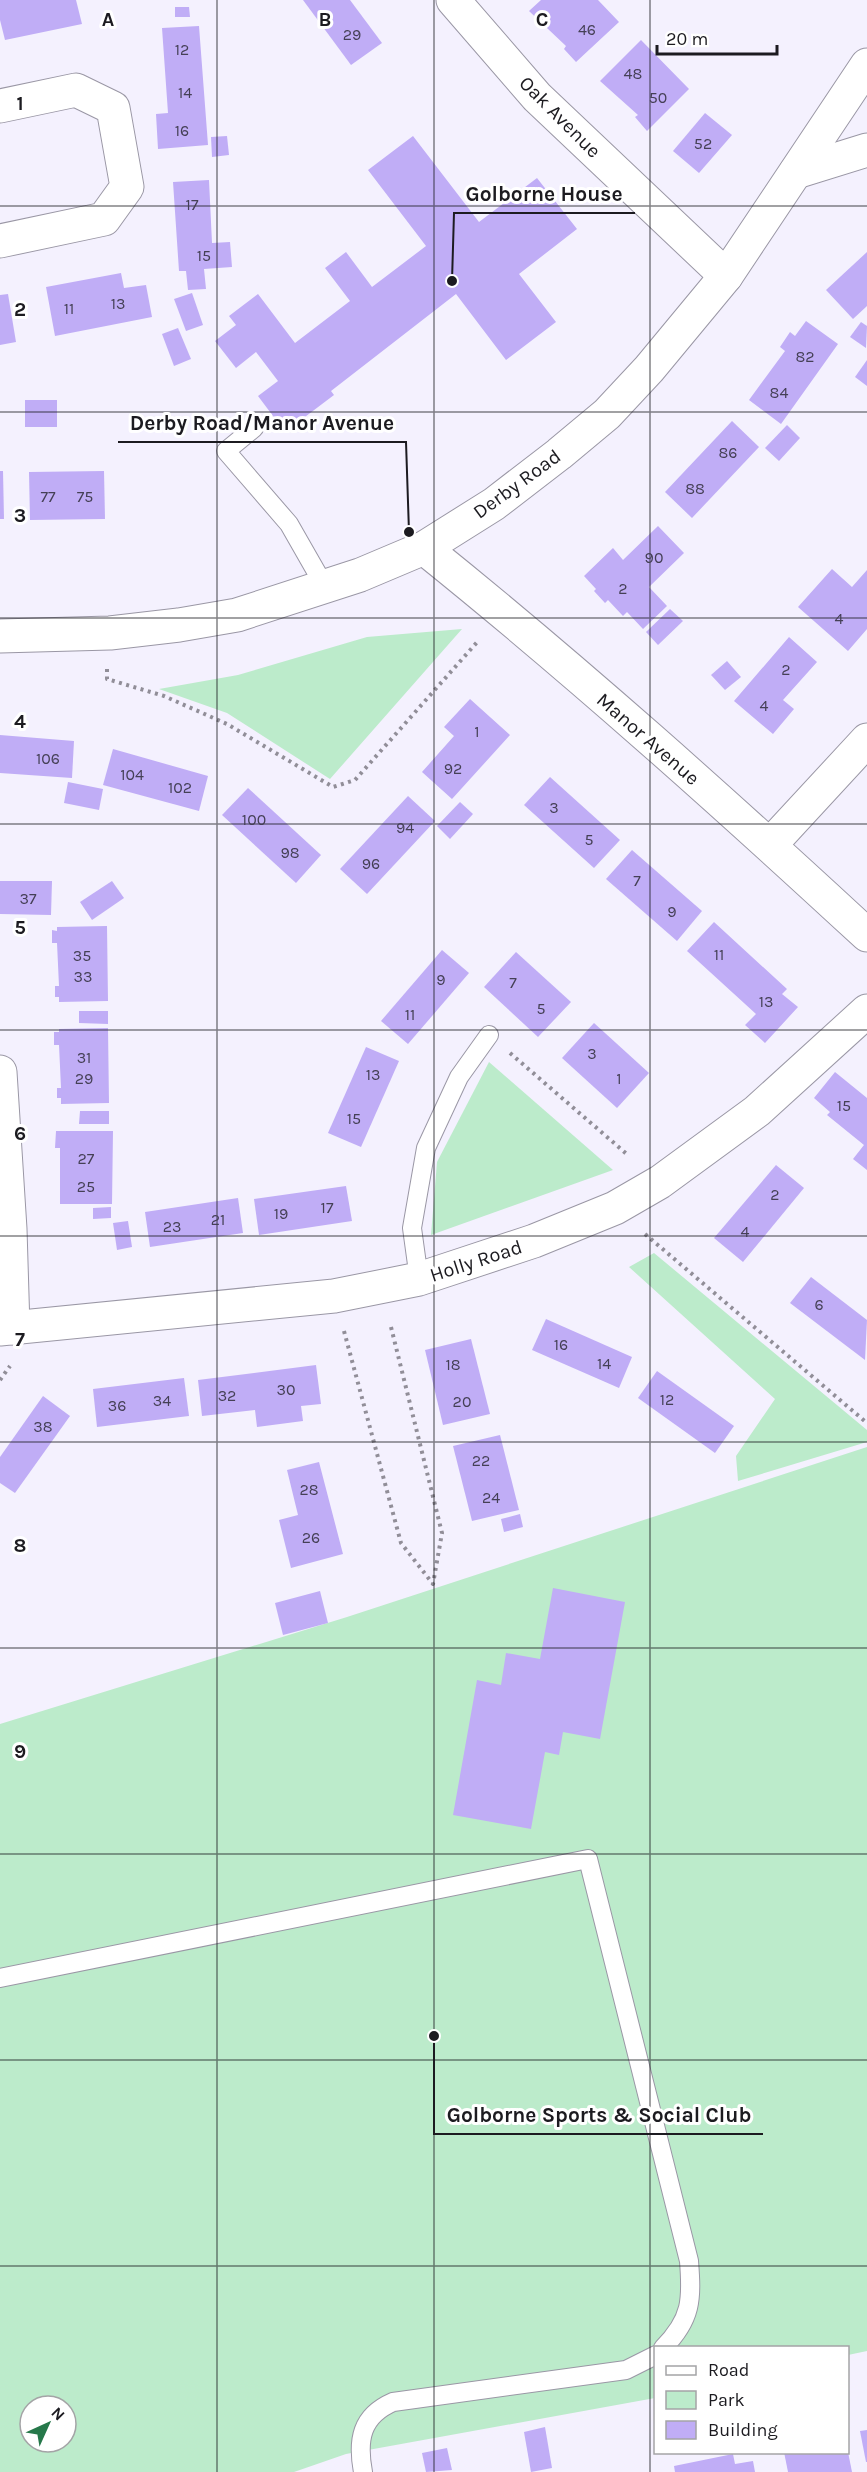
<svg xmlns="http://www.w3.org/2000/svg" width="867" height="2472" viewBox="0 0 867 2472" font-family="Karla,sans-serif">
  <rect width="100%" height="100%" fill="#f4f1fe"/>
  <!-- green -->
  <g fill="#bcebcb" fill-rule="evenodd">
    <path d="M 462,629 L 330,779 L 227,713 L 159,689 L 238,675 L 367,637 Z"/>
    <path d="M 489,1062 L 613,1170 L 431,1235 L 437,1162 Z"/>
    <path d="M 654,1253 L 867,1430 L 867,1442 L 738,1481 L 736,1456 L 775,1399 L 629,1267 Z"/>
    <path d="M 867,1447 L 867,2351 L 848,2355 L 848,2348 L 656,2348 L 655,2398 L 346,2454 L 294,2472 L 0,2472 L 0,1724 L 347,1617 ZM 30,2406 L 66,2406 L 66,2442 L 30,2442 Z"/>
  </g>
  <!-- building -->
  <g fill="#c0adf6">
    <path d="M 0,0 L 76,0 L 82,24 L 5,40 L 0,20 Z"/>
    <path d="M 303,0 L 350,0 L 382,43 L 351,65 Z"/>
    <path d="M 541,0 L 598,0 L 619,22 L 576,62 L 564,49 L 566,46 L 529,11 Z"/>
    <path d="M 175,7 L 189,7 L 190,17 L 175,17 Z"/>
    <path d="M 199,26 L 208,145 L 158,149 L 156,114 L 168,113 L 162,28 Z"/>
    <path d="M 641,40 L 689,89 L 647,131 L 635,117 L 638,115 L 600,81 Z"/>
    <path d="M 705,113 L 732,135 L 699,173 L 673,151 Z"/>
    <path d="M 227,136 L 229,155 L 212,157 L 211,137 Z"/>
    <path d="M 413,136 L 479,222 L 537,178 L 577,229 L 519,274 L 556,322 L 506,360 L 456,294 L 331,391 L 334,395 L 285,432 L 258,396 L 278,381 L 256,352 L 236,368 L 215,341 L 236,325 L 229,316 L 258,294 L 295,343 L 350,301 L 325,268 L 346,252 L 372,287 L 426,246 L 368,170 Z"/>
    <path d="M 209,180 L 212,243 L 230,242 L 232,267 L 204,269 L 206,289 L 188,290 L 186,271 L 179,271 L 173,182 Z"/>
    <path d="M 867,252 L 867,306 L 853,319 L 826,290 Z"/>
    <path d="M 121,273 L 124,288 L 146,285 L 152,317 L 55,336 L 46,287 Z"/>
    <path d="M 192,293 L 203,325 L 186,331 L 174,299 Z"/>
    <path d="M 8,294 L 16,342 L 0,345 L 0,295 Z"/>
    <path d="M 806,321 L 838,344 L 781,424 L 749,400 L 785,351 L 780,347 L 790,332 L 795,336 Z"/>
    <path d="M 861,322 L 867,326 L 866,348 L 850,337 Z"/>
    <path d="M 178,328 L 191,359 L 174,366 L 162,334 Z"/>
    <path d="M 867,360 L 867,386 L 855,377 Z"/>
    <rect x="25" y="400" width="32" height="27"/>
    <path d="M 732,421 L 759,447 L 692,518 L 665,492 Z"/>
    <path d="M 787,425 L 800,438 L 779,461 L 765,448 Z"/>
    <path d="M 0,471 L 3,471 L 4,519 L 0,519 Z"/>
    <path d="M 104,471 L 105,519 L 30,520 L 29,472 Z"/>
    <path d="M 658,526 L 684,553 L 649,587 L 667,606 L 643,629 L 627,612 L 623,616 L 608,600 L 605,603 L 594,591 L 596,589 L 584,576 L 613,548 L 623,560 Z"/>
    <path d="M 832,569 L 852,587 L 867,570 L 867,629 L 848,651 L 798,607 Z"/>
    <path d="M 670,609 L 683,621 L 658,645 L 646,632 Z"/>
    <path d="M 789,637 L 817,662 L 783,700 L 794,709 L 773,734 L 734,701 Z"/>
    <path d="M 727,661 L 741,677 L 725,690 L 711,675 Z"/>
    <path d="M 470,699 L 510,735 L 452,799 L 422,772 L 454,736 L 444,727 Z"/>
    <path d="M 0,735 L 74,741 L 72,778 L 0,773 Z"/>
    <path d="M 113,749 L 208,776 L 199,811 L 103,785 Z"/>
    <path d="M 550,777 L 620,840 L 594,868 L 524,805 Z"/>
    <path d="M 68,782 L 103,789 L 99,810 L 64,803 Z"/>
    <path d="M 248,788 L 321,855 L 296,883 L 222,815 Z"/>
    <path d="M 408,796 L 435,821 L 367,894 L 340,869 Z"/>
    <path d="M 460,802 L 473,814 L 450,839 L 437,826 Z"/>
    <path d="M 632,850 L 702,911 L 677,941 L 606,879 Z"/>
    <path d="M 0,881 L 52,881 L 51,915 L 0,914 Z"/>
    <path d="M 112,881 L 124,898 L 92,920 L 80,902 Z"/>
    <path d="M 714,922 L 787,989 L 782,994 L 798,1007 L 765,1043 L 745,1025 L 756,1014 L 687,951 Z"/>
    <path d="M 107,926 L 108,1001 L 59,1002 L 59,997 L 55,997 L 55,986 L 59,986 L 57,943 L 52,943 L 52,930 L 57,931 L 57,927 Z"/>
    <path d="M 442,950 L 469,973 L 408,1044 L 381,1021 Z"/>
    <path d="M 516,952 L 571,1002 L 538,1037 L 484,987 Z"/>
    <path d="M 79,1011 L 108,1011 L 108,1024 L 79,1023 Z"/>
    <path d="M 594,1023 L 649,1073 L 617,1108 L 562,1058 Z"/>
    <path d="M 108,1028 L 109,1103 L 61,1104 L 61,1098 L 57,1098 L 57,1088 L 61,1088 L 59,1045 L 54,1045 L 54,1032 L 59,1032 L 59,1029 Z"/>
    <path d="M 366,1047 L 399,1061 L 361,1147 L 328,1133 Z"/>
    <path d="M 835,1072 L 867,1098 L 867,1170 L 853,1159 L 864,1145 L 827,1115 L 830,1112 L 814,1098 Z"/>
    <path d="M 80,1111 L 109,1111 L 109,1124 L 79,1124 Z"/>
    <path d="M 56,1131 L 113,1131 L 112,1204 L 60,1204 L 60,1148 L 55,1148 Z"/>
    <path d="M 776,1165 L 804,1188 L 743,1262 L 714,1238 Z"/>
    <path d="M 346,1186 L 352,1221 L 259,1235 L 254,1199 Z"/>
    <path d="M 238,1198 L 243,1233 L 150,1247 L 145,1212 Z"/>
    <path d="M 111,1207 L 111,1218 L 93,1219 L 93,1208 Z"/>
    <path d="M 128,1221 L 132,1247 L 117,1250 L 113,1223 Z"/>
    <path d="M 811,1277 L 867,1320 L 865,1360 L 790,1303 Z"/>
    <path d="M 546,1319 L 632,1357 L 619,1388 L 532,1350 Z"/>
    <path d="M 471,1339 L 490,1414 L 443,1425 L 425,1350 Z"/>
    <path d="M 316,1365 L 321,1404 L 301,1406 L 303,1421 L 257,1427 L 255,1410 L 202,1416 L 198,1380 Z"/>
    <path d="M 657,1371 L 734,1426 L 715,1453 L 638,1398 Z"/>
    <path d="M 184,1378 L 189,1416 L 97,1427 L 93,1389 Z"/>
    <path d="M 43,1396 L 70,1416 L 15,1493 L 0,1483 L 0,1457 Z"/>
    <path d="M 500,1435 L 519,1510 L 472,1521 L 453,1446 Z"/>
    <path d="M 319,1462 L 343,1554 L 291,1568 L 279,1520 L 298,1515 L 287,1470 Z"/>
    <path d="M 520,1514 L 523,1527 L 504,1532 L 501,1519 Z"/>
    <path d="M 553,1588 L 625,1602 L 600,1739 L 563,1732 L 559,1755 L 545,1752 L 531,1829 L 453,1815 L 477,1680 L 501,1685 L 506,1653 L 540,1659 Z"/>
    <path d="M 320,1591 L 328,1623 L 283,1635 L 275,1603 Z"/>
    <path d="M 545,2427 L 552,2468 L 531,2472 L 524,2432 Z"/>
    <path d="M 867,2430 L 867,2462 L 866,2462 L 860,2431 Z"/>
    <path d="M 447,2448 L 452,2470 L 426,2472 L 422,2453 Z"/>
    <path d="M 784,2452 L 848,2452 L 852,2472 L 788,2472 Z"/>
    <path d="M 733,2454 L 735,2464 L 753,2461 L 755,2472 L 675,2472 L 674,2466 Z"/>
  </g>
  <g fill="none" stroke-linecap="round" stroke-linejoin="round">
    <defs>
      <g id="service">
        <path d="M 254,428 L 226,451 L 289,524 L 325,587"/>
        <path d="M 419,1279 L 412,1228 L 426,1148 L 459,1077 L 489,1035"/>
        <path d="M 0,1978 L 588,1859 L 689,2261 C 692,2299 692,2319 663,2348"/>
        <path d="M 363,2472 C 357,2440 361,2416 393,2402 L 626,2370 L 656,2355"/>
      </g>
      <g id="minor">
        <path d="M 453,0 L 537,97 L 726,276"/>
        <path d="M 0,106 L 76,90 L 113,108 L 127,187 L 104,219 L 0,241"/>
        <path d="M 796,172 L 867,150"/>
        <path d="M 424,548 C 577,671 723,802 867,935"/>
        <path d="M 0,636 L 110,633 L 179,625 L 237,615 L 360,575 L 424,548 L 494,504 L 559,454 L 607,414 L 649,369 L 726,276 L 867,65"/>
        <path d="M 770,845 L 867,740"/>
        <path d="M 0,1072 L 10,1229 L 13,1328"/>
        <path d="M 0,1329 L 334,1296 L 419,1279 L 534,1241 L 615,1208 L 660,1182 L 757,1111 L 867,1011"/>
      </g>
    </defs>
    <!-- service casing -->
    <use href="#service" stroke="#9a97a5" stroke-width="20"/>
    <!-- minor casing -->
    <use href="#minor" stroke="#9a97a5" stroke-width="35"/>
    <!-- path -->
    <g stroke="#918e98" stroke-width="4" stroke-dasharray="3 4.5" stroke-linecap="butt">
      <path d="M 107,669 L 107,679 L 164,696 L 227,724 L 333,787 L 355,780 L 479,640"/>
      <path d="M 510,1053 L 629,1156"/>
      <path d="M 645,1234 L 867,1423"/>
      <path d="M 344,1331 L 401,1543 L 433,1584 L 442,1533 L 390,1323"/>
      <path d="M 0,1380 L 10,1366"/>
    </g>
    <!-- service -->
    <use href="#service" stroke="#fff" stroke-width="18"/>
    <!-- minor -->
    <use href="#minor" stroke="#fff" stroke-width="33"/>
  </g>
  <!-- grid -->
  <path fill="none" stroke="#1c1b20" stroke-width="1.5" stroke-opacity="0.55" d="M 217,0 L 217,2472M 434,0 L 434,2472M 650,0 L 650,2472M 0,206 L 867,206M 0,412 L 867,412M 0,618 L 867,618M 0,824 L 867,824M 0,1030 L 867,1030M 0,1236 L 867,1236M 0,1442 L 867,1442M 0,1648 L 867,1648M 0,1854 L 867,1854M 0,2060 L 867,2060M 0,2266 L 867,2266"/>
  <g text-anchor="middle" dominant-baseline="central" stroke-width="6" stroke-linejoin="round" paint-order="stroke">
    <!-- number labels -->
    <g font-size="16" fill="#454056">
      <text x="587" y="29">46</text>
      <text x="352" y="34">29</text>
      <text x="182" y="49">12</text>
      <text x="633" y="73">48</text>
      <text x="185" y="92">14</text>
      <text x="658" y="97">50</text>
      <text x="182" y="130">16</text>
      <text x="703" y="143">52</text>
      <text x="192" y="204">17</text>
      <text x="204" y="255">15</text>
      <text x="118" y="303">13</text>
      <text x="69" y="308">11</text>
      <text x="805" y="356">82</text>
      <text x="779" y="392">84</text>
      <text x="728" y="452">86</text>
      <text x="695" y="488">88</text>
      <text x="48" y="496">77</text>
      <text x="85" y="496">75</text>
      <text x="654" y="557">90</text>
      <text x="623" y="588">2</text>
      <text x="839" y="618">4</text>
      <text x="786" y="669">2</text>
      <text x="764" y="705">4</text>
      <text x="477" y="731">1</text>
      <text x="48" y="758">106</text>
      <text x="453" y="768">92</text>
      <text x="132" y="774">104</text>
      <text x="180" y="787">102</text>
      <text x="554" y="807">3</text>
      <text x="254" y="819">100</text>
      <text x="405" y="827">94</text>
      <text x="589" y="839">5</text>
      <text x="290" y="852">98</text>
      <text x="371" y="863">96</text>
      <text x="637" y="880">7</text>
      <text x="28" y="898">37</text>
      <text x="672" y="911">9</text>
      <text x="719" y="954">11</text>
      <text x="82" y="955">35</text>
      <text x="83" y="976">33</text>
      <text x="441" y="979">9</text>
      <text x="513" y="982">7</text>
      <text x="766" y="1001">13</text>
      <text x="541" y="1008">5</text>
      <text x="410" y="1014">11</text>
      <text x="592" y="1053">3</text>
      <text x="84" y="1057">31</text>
      <text x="373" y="1074">13</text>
      <text x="84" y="1078">29</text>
      <text x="619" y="1078">1</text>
      <text x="844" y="1105">15</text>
      <text x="354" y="1118">15</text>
      <text x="86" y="1158">27</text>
      <text x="86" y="1186">25</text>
      <text x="775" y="1194">2</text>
      <text x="327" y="1207">17</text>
      <text x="281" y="1213">19</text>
      <text x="218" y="1219">21</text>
      <text x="172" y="1226">23</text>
      <text x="745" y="1231">4</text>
      <text x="819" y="1304">6</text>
      <text x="561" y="1344">16</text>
      <text x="604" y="1363">14</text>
      <text x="453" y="1364">18</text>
      <text x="286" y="1389">30</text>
      <text x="227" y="1395">32</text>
      <text x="667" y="1399">12</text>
      <text x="162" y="1400">34</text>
      <text x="462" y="1401">20</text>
      <text x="117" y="1405">36</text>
      <text x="43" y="1426">38</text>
      <text x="481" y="1460">22</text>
      <text x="309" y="1489">28</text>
      <text x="491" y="1497">24</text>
      <text x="311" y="1537">26</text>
    </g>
    <!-- street labels -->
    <g font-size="20" fill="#1c1b20" stroke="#fff">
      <text transform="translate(560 117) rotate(45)">Oak Avenue</text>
      <text transform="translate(517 484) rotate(-36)">Derby Road</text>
      <text transform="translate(648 739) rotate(41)">Manor Avenue</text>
      <text transform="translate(476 1261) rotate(-18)">Holly Road</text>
    </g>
  </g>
  <g font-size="20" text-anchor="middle" font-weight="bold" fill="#1c1b20" stroke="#fff" stroke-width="6" stroke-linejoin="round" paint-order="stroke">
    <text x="108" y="26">A</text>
    <text x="325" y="26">B</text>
    <text x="542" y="26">C</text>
    <text x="20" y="110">1</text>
    <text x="20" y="316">2</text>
    <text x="20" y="522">3</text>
    <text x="20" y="728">4</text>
    <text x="20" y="934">5</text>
    <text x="20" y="1140">6</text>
    <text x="20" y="1346">7</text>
    <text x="20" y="1552">8</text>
    <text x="20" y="1758">9</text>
  </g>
  <!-- callouts -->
  <path fill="none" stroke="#1c1b20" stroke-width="2" d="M452 281L454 213H635M409 532L406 442H118M434 2036L434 2134H763"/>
  <g fill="#1c1b20" stroke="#fff" stroke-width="2">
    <circle cx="452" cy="281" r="6"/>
    <circle cx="409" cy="532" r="6"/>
    <circle cx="434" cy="2036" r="6"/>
  </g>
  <g font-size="21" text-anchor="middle" font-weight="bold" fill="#1c1b20" stroke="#fff" stroke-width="6" stroke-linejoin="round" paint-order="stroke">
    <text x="544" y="201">Golborne House</text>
    <text x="262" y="430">Derby Road/Manor Avenue</text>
    <text x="599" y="2122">Golborne Sports &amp; Social Club</text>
  </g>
  <!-- legend -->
  <rect x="654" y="2346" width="195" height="108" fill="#ffffff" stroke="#a4a4a6" stroke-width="1.5"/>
  <rect x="666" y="2366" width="30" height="9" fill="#ffffff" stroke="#a4a4a6" stroke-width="1.5"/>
  <text x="708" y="2376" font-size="18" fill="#1c1b20">Road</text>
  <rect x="666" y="2391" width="30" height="18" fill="#bcebcb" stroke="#a4a4a6" stroke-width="1.5"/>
  <text x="708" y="2406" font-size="18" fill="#1c1b20">Park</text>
  <rect x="666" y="2421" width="30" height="18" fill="#c0adf6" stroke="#a4a4a6" stroke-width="1.5"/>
  <text x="708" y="2436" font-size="18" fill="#1c1b20">Building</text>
  <!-- north arrow -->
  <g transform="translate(48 2424) rotate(45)"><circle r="28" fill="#ffffff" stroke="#a4a4a6" stroke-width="1.5"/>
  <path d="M0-4.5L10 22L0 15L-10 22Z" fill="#26784a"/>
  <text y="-9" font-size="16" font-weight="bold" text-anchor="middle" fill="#1c1b20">N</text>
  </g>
  <!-- scale -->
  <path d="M657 45v9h120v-9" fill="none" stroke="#1c1b20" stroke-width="3"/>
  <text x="666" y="45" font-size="18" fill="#1c1b20" stroke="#ffffff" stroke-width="4.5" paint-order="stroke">20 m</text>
</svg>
